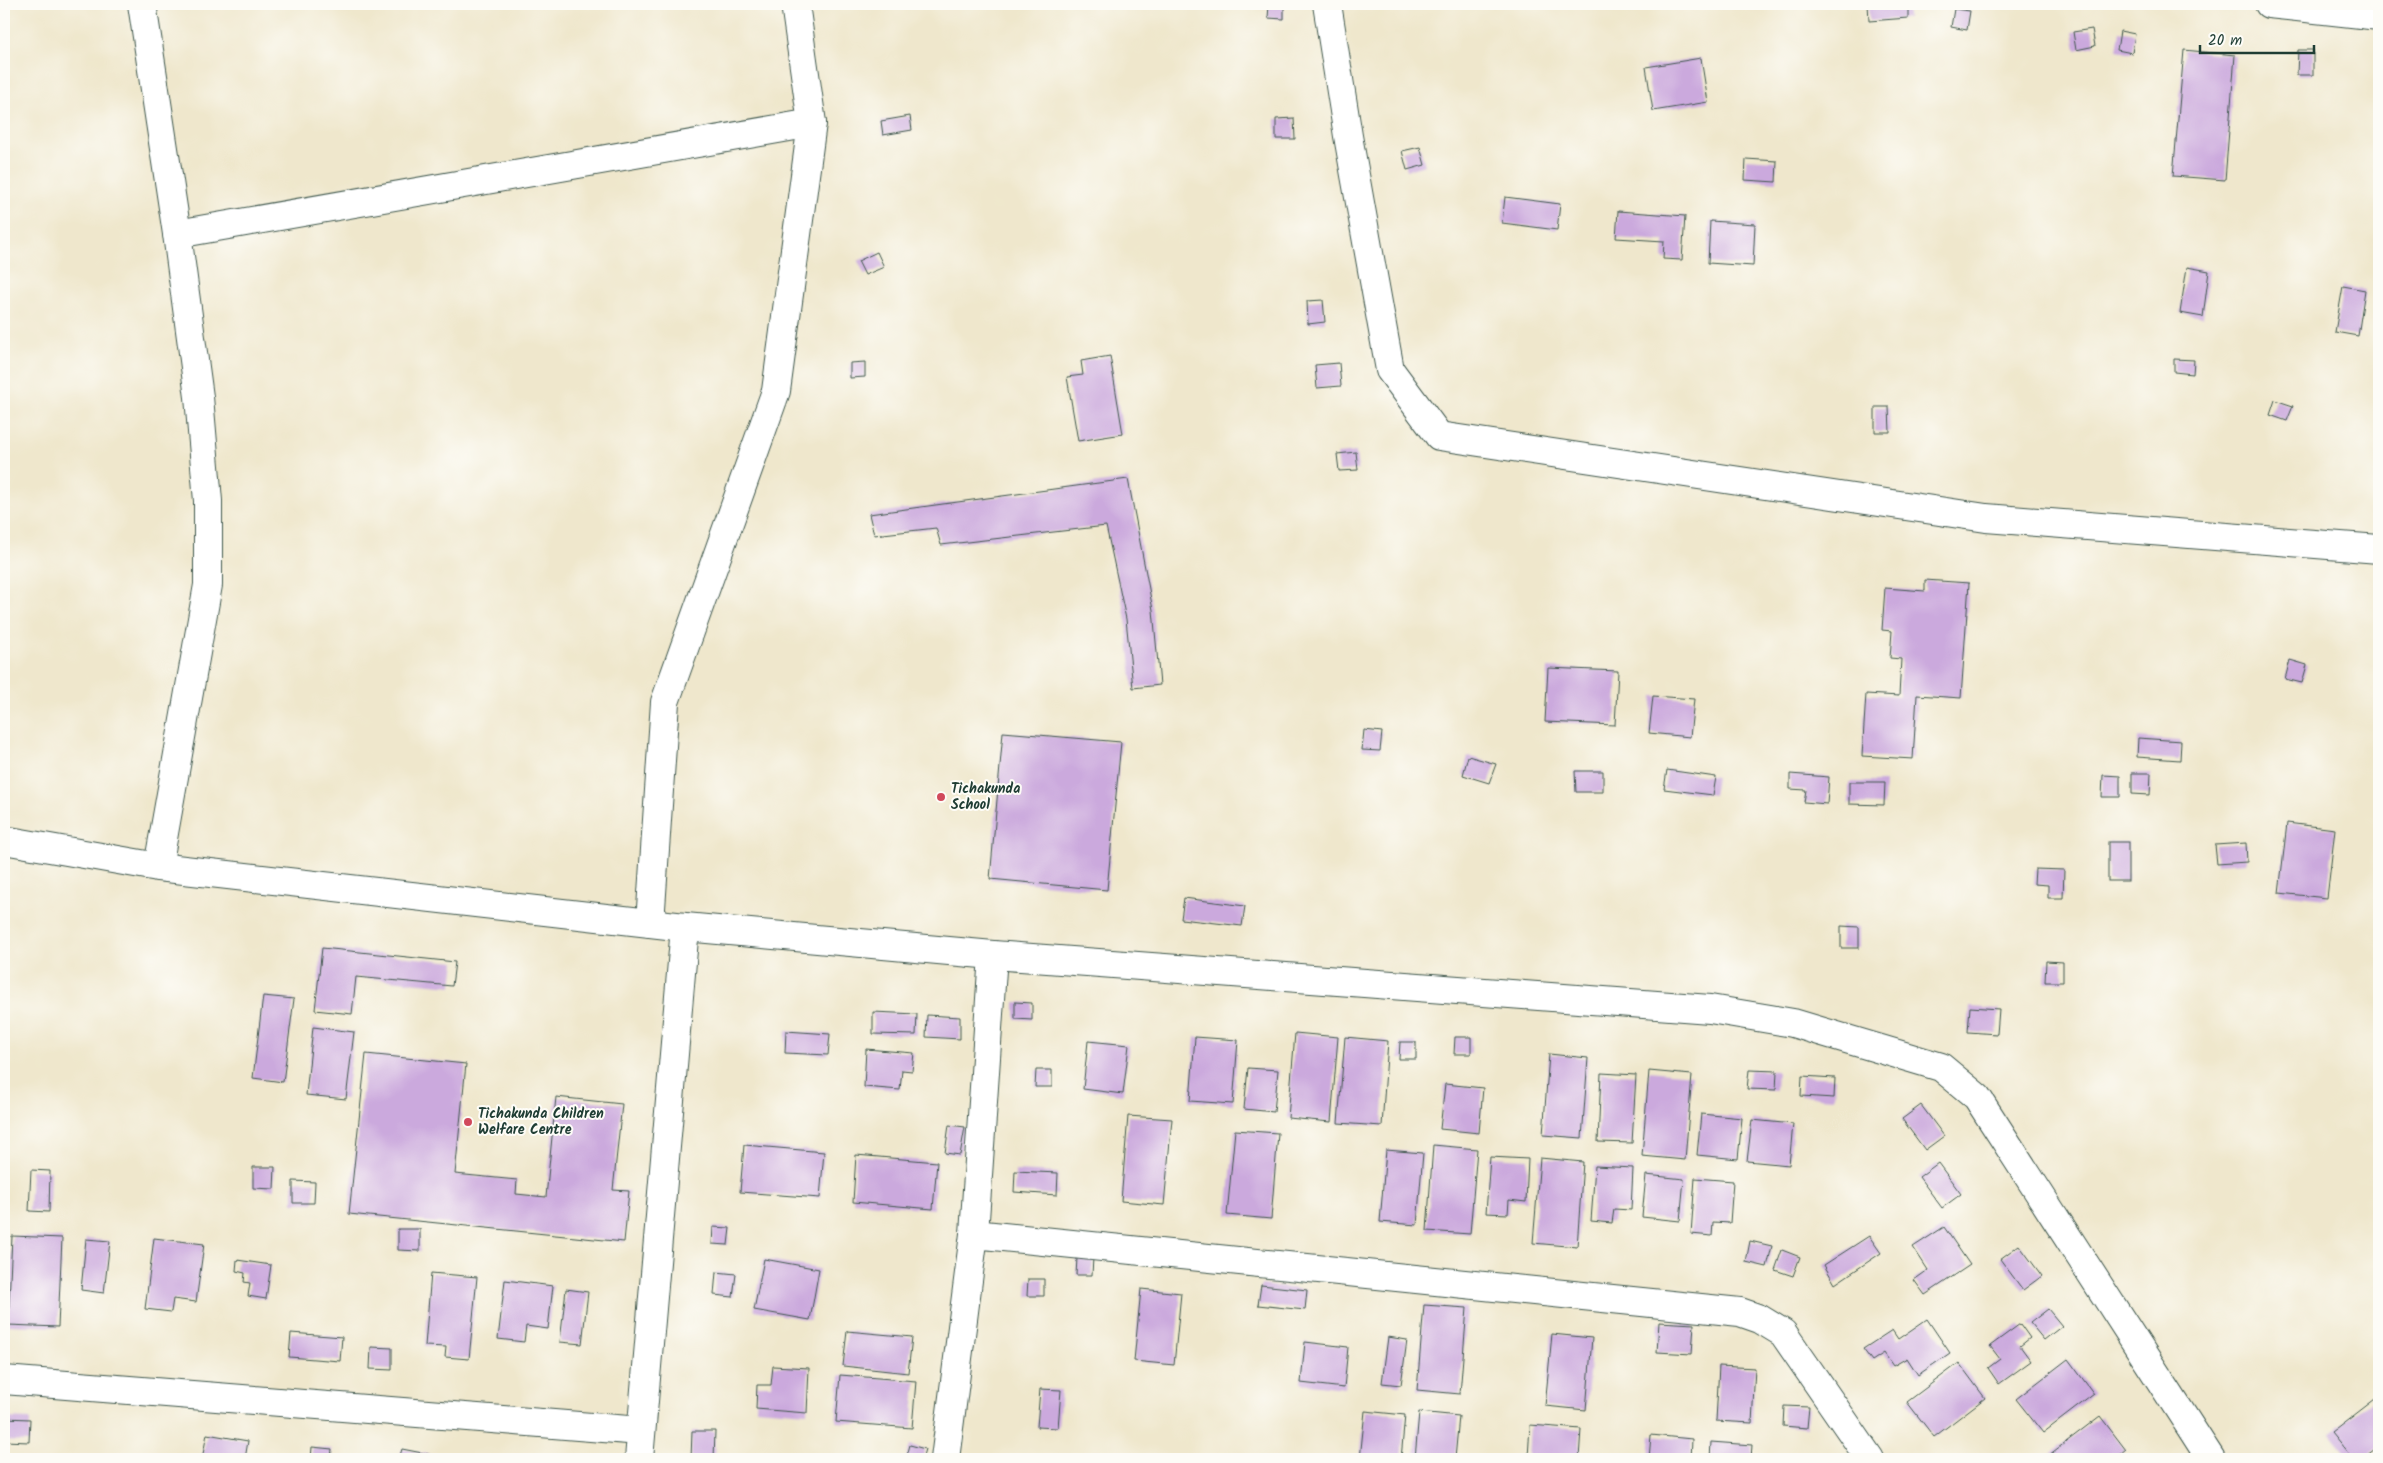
<svg xmlns="http://www.w3.org/2000/svg" width="2383" height="1463" viewBox="0 0 2383 1463" font-family="Kalam,sans-serif">
  <rect width="100%" height="100%" fill="#fdfcf7"/>
  <filter id="ink" filterUnits="userSpaceOnUse"><feTurbulence type="fractalNoise" baseFrequency=".02" numOctaves="2"/><feDisplacementMap in="SourceGraphic" scale="10" xChannelSelector="R" yChannelSelector="G"/><feConvolveMatrix kernelMatrix="1 2 1 2 8 2 1 2 1" color-interpolation-filters="sRGB"/></filter>
  <filter id="wash" filterUnits="userSpaceOnUse"><feTurbulence type="fractalNoise" baseFrequency=".0096" numOctaves="4" result="noise"/><feDisplacementMap in="SourceGraphic" scale="20" xChannelSelector="R" yChannelSelector="G"/><feGaussianBlur stdDeviation="1.12" result="paint"/><feColorMatrix in="noise" values="0 0 0 0 0 0 0 0 0 0 0 0 0 0 0 0 0 1.4 0 .05"/><feComposite in="paint" operator="in"/></filter>
  <g filter="url(#wash)">
    <rect width="100%" height="100%" fill="#efe7cc"/>
    <g id="blocks">
      <!-- building -->
      <g fill="#cba9dd">
        <path d="M 1868,4 L 1908,4 L 1908,18 L 1869,21 Z"/>
        <path d="M 1269,5 L 1284,6 L 1284,19 L 1268,18 Z"/>
        <path d="M 1954,9 L 1970,11 L 1967,30 L 1951,27 Z"/>
        <path d="M 2092,29 L 2095,46 L 2076,50 L 2073,32 Z"/>
        <path d="M 2120,31 L 2135,34 L 2132,53 L 2117,50 Z"/>
        <path d="M 2184,50 L 2235,55 L 2225,180 L 2173,176 Z"/>
        <path d="M 2298,50 L 2313,50 L 2313,75 L 2297,75 Z"/>
        <path d="M 1701,58 L 1708,102 L 1653,111 L 1646,67 Z"/>
        <path d="M 910,116 L 912,130 L 883,135 L 881,121 Z"/>
        <path d="M 1294,118 L 1295,139 L 1276,139 L 1276,119 Z"/>
        <path d="M 1420,147 L 1425,165 L 1407,170 L 1402,151 Z"/>
        <path d="M 1746,159 L 1777,161 L 1776,182 L 1745,180 Z"/>
        <path d="M 1505,197 L 1560,204 L 1557,230 L 1502,223 Z"/>
        <path d="M 1618,211 L 1685,216 L 1682,260 L 1663,259 L 1664,241 L 1616,238 Z"/>
        <path d="M 1710,221 L 1755,224 L 1753,266 L 1708,263 Z"/>
        <path d="M 877,252 L 884,267 L 865,275 L 858,261 Z"/>
        <path d="M 2187,267 L 2209,271 L 2203,317 L 2180,313 Z"/>
        <path d="M 2343,286 L 2365,290 L 2358,336 L 2335,332 Z"/>
        <path d="M 1323,300 L 1325,322 L 1308,324 L 1307,301 Z"/>
        <path d="M 1110,356 L 1123,434 L 1078,441 L 1067,377 L 1083,375 L 1081,361 Z"/>
        <path d="M 2174,359 L 2194,360 L 2193,374 L 2174,372 Z"/>
        <path d="M 865,362 L 865,377 L 850,378 L 850,363 Z"/>
        <path d="M 1339,363 L 1341,386 L 1317,388 L 1315,365 Z"/>
        <path d="M 2275,400 L 2293,406 L 2287,421 L 2270,415 Z"/>
        <path d="M 1875,407 L 1889,407 L 1890,432 L 1875,432 Z"/>
        <path d="M 1356,452 L 1358,470 L 1339,471 L 1337,454 Z"/>
        <path d="M 1128,479 L 1153,610 L 1160,685 L 1133,688 L 1126,619 L 1106,526 L 941,545 L 936,528 L 874,535 L 869,514 Z"/>
        <path d="M 1925,580 L 1969,583 L 1961,698 L 1917,695 L 1913,759 L 1862,756 L 1866,694 L 1899,696 L 1901,659 L 1890,658 L 1892,631 L 1882,630 L 1885,588 L 1925,591 Z"/>
        <path d="M 2290,660 L 2307,665 L 2302,683 L 2285,679 Z"/>
        <path d="M 1548,668 L 1618,671 L 1615,725 L 1545,722 Z"/>
        <path d="M 1653,696 L 1694,699 L 1690,737 L 1649,733 Z"/>
        <path d="M 1364,730 L 1382,732 L 1380,751 L 1362,750 Z"/>
        <path d="M 1003,732 L 1121,742 L 1107,890 L 990,879 Z"/>
        <path d="M 2138,738 L 2181,741 L 2180,760 L 2137,757 Z"/>
        <path d="M 1468,756 L 1496,764 L 1489,783 L 1463,775 Z"/>
        <path d="M 1667,770 L 1716,777 L 1713,795 L 1664,789 Z"/>
        <path d="M 1575,771 L 1603,771 L 1603,792 L 1576,792 Z"/>
        <path d="M 2132,773 L 2151,773 L 2150,795 L 2132,794 Z"/>
        <path d="M 1790,774 L 1829,777 L 1827,804 L 1804,802 L 1806,790 L 1790,789 Z"/>
        <path d="M 2103,775 L 2120,776 L 2120,797 L 2102,797 Z"/>
        <path d="M 1849,782 L 1885,782 L 1884,805 L 1849,804 Z"/>
        <path d="M 2287,823 L 2335,829 L 2327,898 L 2279,893 Z"/>
        <rect x="2108" y="842" width="20" height="39"/>
        <path d="M 2246,843 L 2247,862 L 2217,864 L 2215,845 Z"/>
        <path d="M 2035,869 L 2064,870 L 2063,898 L 2048,898 L 2048,885 L 2034,884 Z"/>
        <path d="M 1184,898 L 1245,906 L 1242,926 L 1181,919 Z"/>
        <path d="M 1841,926 L 1859,927 L 1859,948 L 1841,948 Z"/>
        <path d="M 322,948 L 455,962 L 452,986 L 356,977 L 352,1014 L 315,1010 Z"/>
        <path d="M 2046,961 L 2063,962 L 2063,982 L 2045,982 Z"/>
        <path d="M 263,996 L 294,999 L 283,1082 L 253,1078 Z"/>
        <path d="M 1015,1002 L 1032,1003 L 1032,1020 L 1015,1019 Z"/>
        <path d="M 1970,1007 L 1999,1009 L 1997,1034 L 1968,1032 Z"/>
        <path d="M 873,1012 L 917,1014 L 916,1035 L 873,1034 Z"/>
        <path d="M 927,1015 L 960,1017 L 960,1039 L 926,1037 Z"/>
        <path d="M 313,1027 L 354,1032 L 346,1099 L 306,1095 Z"/>
        <path d="M 786,1031 L 830,1034 L 828,1055 L 785,1053 Z"/>
        <path d="M 1295,1033 L 1338,1037 L 1331,1122 L 1288,1118 Z"/>
        <path d="M 1195,1037 L 1238,1040 L 1233,1104 L 1190,1101 Z"/>
        <path d="M 1345,1037 L 1388,1041 L 1382,1126 L 1338,1123 Z"/>
        <path d="M 1455,1037 L 1471,1037 L 1471,1054 L 1454,1054 Z"/>
        <path d="M 1088,1041 L 1129,1045 L 1123,1094 L 1083,1089 Z"/>
        <path d="M 1400,1042 L 1416,1042 L 1416,1059 L 1399,1059 Z"/>
        <path d="M 866,1049 L 914,1053 L 912,1071 L 902,1070 L 900,1090 L 864,1087 Z"/>
        <path d="M 366,1054 L 466,1064 L 455,1174 L 517,1180 L 516,1194 L 546,1197 L 556,1097 L 622,1104 L 613,1190 L 629,1191 L 624,1242 L 349,1214 Z"/>
        <path d="M 1549,1054 L 1588,1058 L 1582,1138 L 1543,1135 Z"/>
        <path d="M 1248,1068 L 1278,1070 L 1274,1112 L 1244,1109 Z"/>
        <path d="M 1036,1070 L 1052,1070 L 1052,1087 L 1035,1087 Z"/>
        <path d="M 1749,1070 L 1777,1071 L 1776,1090 L 1747,1089 Z"/>
        <path d="M 1649,1071 L 1692,1075 L 1685,1160 L 1642,1156 Z"/>
        <path d="M 1601,1073 L 1636,1075 L 1632,1143 L 1598,1142 Z"/>
        <path d="M 1802,1076 L 1835,1078 L 1834,1098 L 1801,1096 Z"/>
        <path d="M 1445,1084 L 1483,1088 L 1479,1133 L 1440,1129 Z"/>
        <path d="M 1921,1105 L 1944,1136 L 1925,1150 L 1902,1119 Z"/>
        <path d="M 1701,1114 L 1742,1118 L 1738,1159 L 1697,1155 Z"/>
        <path d="M 1128,1116 L 1172,1119 L 1164,1205 L 1121,1201 Z"/>
        <path d="M 1752,1120 L 1793,1124 L 1789,1165 L 1747,1161 Z"/>
        <path d="M 949,1125 L 965,1127 L 960,1155 L 945,1153 Z"/>
        <path d="M 1235,1130 L 1278,1133 L 1271,1219 L 1227,1215 Z"/>
        <path d="M 744,1145 L 824,1152 L 820,1198 L 740,1192 Z"/>
        <path d="M 1433,1145 L 1477,1149 L 1470,1234 L 1427,1231 Z"/>
        <path d="M 1386,1150 L 1423,1153 L 1417,1225 L 1380,1222 Z"/>
        <path d="M 856,1155 L 937,1162 L 933,1209 L 853,1202 Z"/>
        <path d="M 1490,1157 L 1528,1159 L 1526,1202 L 1509,1200 L 1508,1214 L 1486,1213 Z"/>
        <path d="M 1540,1158 L 1583,1162 L 1577,1247 L 1533,1243 Z"/>
        <path d="M 1938,1163 L 1961,1194 L 1942,1208 L 1919,1177 Z"/>
        <path d="M 1595,1166 L 1633,1168 L 1631,1210 L 1614,1209 L 1612,1223 L 1591,1221 Z"/>
        <path d="M 253,1167 L 275,1167 L 274,1189 L 253,1188 Z"/>
        <path d="M 31,1170 L 50,1171 L 49,1212 L 29,1211 Z"/>
        <path d="M 1015,1171 L 1058,1173 L 1057,1195 L 1014,1192 Z"/>
        <path d="M 1646,1175 L 1684,1179 L 1680,1221 L 1642,1217 Z"/>
        <path d="M 1695,1178 L 1733,1181 L 1730,1223 L 1713,1222 L 1712,1236 L 1691,1234 Z"/>
        <path d="M 293,1181 L 315,1182 L 314,1203 L 293,1203 Z"/>
        <path d="M 713,1227 L 730,1228 L 728,1245 L 712,1244 Z"/>
        <path d="M 1944,1227 L 1970,1265 L 1925,1295 L 1914,1280 L 1928,1270 L 1913,1247 Z"/>
        <path d="M 398,1229 L 420,1229 L 420,1251 L 398,1250 Z"/>
        <path d="M 12,1236 L 62,1238 L 58,1327 L 8,1325 Z"/>
        <path d="M 1869,1236 L 1881,1253 L 1835,1284 L 1824,1265 Z"/>
        <path d="M 154,1238 L 204,1244 L 196,1302 L 173,1299 L 171,1312 L 145,1309 Z"/>
        <path d="M 86,1239 L 110,1241 L 104,1293 L 81,1290 Z"/>
        <path d="M 1750,1241 L 1772,1246 L 1767,1267 L 1746,1262 Z"/>
        <path d="M 2019,1245 L 2042,1276 L 2023,1290 L 2000,1259 Z"/>
        <path d="M 1782,1250 L 1800,1257 L 1793,1276 L 1775,1270 Z"/>
        <path d="M 1077,1258 L 1093,1258 L 1092,1275 L 1076,1275 Z"/>
        <path d="M 764,1259 L 819,1269 L 810,1320 L 754,1310 Z"/>
        <path d="M 237,1260 L 271,1265 L 266,1299 L 248,1296 L 250,1283 L 244,1282 L 245,1273 L 236,1271 Z"/>
        <path d="M 716,1272 L 736,1274 L 733,1297 L 714,1295 Z"/>
        <path d="M 431,1273 L 477,1277 L 469,1359 L 445,1357 L 446,1347 L 425,1346 Z"/>
        <path d="M 1028,1279 L 1044,1279 L 1044,1296 L 1027,1296 Z"/>
        <path d="M 505,1280 L 553,1286 L 548,1329 L 526,1326 L 524,1342 L 498,1339 Z"/>
        <path d="M 1261,1285 L 1307,1290 L 1305,1310 L 1258,1305 Z"/>
        <path d="M 566,1289 L 588,1292 L 582,1344 L 560,1342 Z"/>
        <path d="M 1141,1289 L 1181,1293 L 1174,1365 L 1134,1361 Z"/>
        <path d="M 1424,1305 L 1467,1308 L 1460,1394 L 1417,1390 Z"/>
        <path d="M 2048,1309 L 2062,1326 L 2044,1340 L 2030,1323 Z"/>
        <path d="M 1927,1319 L 1950,1353 L 1918,1375 L 1907,1358 L 1893,1366 L 1884,1353 L 1872,1361 L 1863,1349 L 1892,1330 L 1898,1339 Z"/>
        <path d="M 1659,1322 L 1694,1324 L 1692,1354 L 1657,1352 Z"/>
        <path d="M 2020,1324 L 2030,1338 L 2020,1346 L 2031,1361 L 1999,1384 L 1988,1368 L 2000,1359 L 1990,1346 Z"/>
        <path d="M 847,1331 L 912,1337 L 908,1373 L 843,1366 Z"/>
        <path d="M 291,1333 L 342,1337 L 340,1361 L 289,1357 Z"/>
        <path d="M 1552,1334 L 1592,1338 L 1586,1410 L 1545,1406 Z"/>
        <path d="M 1388,1337 L 1407,1340 L 1401,1385 L 1382,1383 Z"/>
        <path d="M 1305,1342 L 1348,1347 L 1344,1388 L 1301,1383 Z"/>
        <path d="M 371,1347 L 392,1348 L 392,1370 L 370,1369 Z"/>
        <path d="M 2068,1359 L 2094,1394 L 2043,1433 L 2016,1399 Z"/>
        <path d="M 1959,1363 L 1985,1398 L 1934,1437 L 1907,1402 Z"/>
        <path d="M 773,1366 L 809,1368 L 807,1413 L 756,1409 L 757,1385 L 771,1385 Z"/>
        <path d="M 1719,1366 L 1755,1368 L 1752,1423 L 1716,1421 Z"/>
        <path d="M 840,1375 L 916,1381 L 912,1428 L 836,1422 Z"/>
        <path d="M 1040,1389 L 1061,1390 L 1058,1428 L 1037,1427 Z"/>
        <path d="M 2379,1396 L 2379,1446 L 2362,1459 L 2352,1459 L 2331,1433 Z"/>
        <path d="M 1784,1406 L 1809,1407 L 1807,1428 L 1783,1426 Z"/>
        <path d="M 1365,1411 L 1405,1415 L 1401,1459 L 1360,1459 Z"/>
        <path d="M 1419,1412 L 1459,1416 L 1455,1459 L 1415,1459 Z"/>
        <path d="M 2100,1416 L 2126,1450 L 2115,1459 L 2052,1459 L 2049,1455 Z"/>
        <path d="M 5,1418 L 30,1419 L 29,1442 L 4,1441 Z"/>
        <path d="M 1530,1425 L 1581,1429 L 1579,1459 L 1528,1458 Z"/>
        <path d="M 692,1431 L 715,1431 L 714,1459 L 691,1459 Z"/>
        <path d="M 207,1434 L 248,1441 L 245,1459 L 202,1459 Z"/>
        <path d="M 1651,1435 L 1692,1439 L 1691,1459 L 1649,1459 Z"/>
        <path d="M 1711,1442 L 1752,1445 L 1751,1459 L 1710,1459 Z"/>
        <path d="M 910,1445 L 925,1449 L 922,1459 L 906,1459 Z"/>
        <path d="M 312,1447 L 332,1449 L 331,1459 L 311,1459 Z"/>
        <path d="M 402,1449 L 448,1458 L 448,1459 L 399,1459 Z"/>
      </g>
    </g>
  </g>
  <g filter="url(#ink)">
    <use href="#blocks" fill-opacity="0" stroke="#3e564b" stroke-width="1"/>
    <g fill="none" stroke-linecap="round" stroke-linejoin="round">
      <defs>
        <g id="street">
          <path d="M 142,4 L 177,234 L 199,397 L 208,501 L 208,585 L 158,867"/>
          <path d="M 1327,4 L 1348,136 L 1390,370 L 1439,436 L 1986,518 L 2379,549"/>
          <path d="M 2269,4 L 2379,16"/>
          <path d="M 177,234 L 812,123 L 795,4"/>
          <path d="M 4,840 L 158,867 L 685,927 L 993,955 L 1710,1009 L 1793,1023 L 1941,1067 L 1977,1097 L 2211,1459"/>
          <path d="M 650,923 L 665,702 L 776,391 L 812,123"/>
          <path d="M 974,1234 L 1740,1312 L 1760,1319 L 1783,1333 L 1870,1459"/>
          <path d="M 4,1380 L 641,1431"/>
          <path d="M 639,1459 L 685,927"/>
          <path d="M 945,1459 L 974,1234 L 993,955"/>
        </g>
      </defs>
      <!-- street casing -->
      <use href="#street" stroke="#3e564b" stroke-width="30"/>
      <!-- street -->
      <use href="#street" stroke="#fff" stroke-width="28"/>
    </g>
  </g>
  <!-- markers -->
  <g fill="#d1495b" stroke="#fdfcf7" stroke-width="2">
    <circle cx="941" cy="797" r="5"/>
    <circle cx="468" cy="1122" r="5"/>
  </g>
  <g text-anchor="middle" dominant-baseline="central" stroke-width="4" stroke-linejoin="round" paint-order="stroke">
    <!-- poi labels -->
    <g font-size="14" font-weight="bold" fill="#1f3d34" stroke="#fdfcf7" text-anchor="start">
      <text x="951" y="789">Tichakunda<tspan x="951" dy="16">School</tspan></text>
      <text x="478" y="1114">Tichakunda Children<tspan x="478" dy="16">Welfare Centre</tspan></text>
    </g>
  </g>
  <!-- margin -->
  <rect width="2383" height="1463" fill="none" stroke="#fdfcf7" stroke-width="20"/>
  <!-- scale -->
  <path d="M2200 45v8h114v-8" fill="none" stroke="#1f3d34" stroke-width="2.5"/>
  <text x="2208" y="45" font-size="15" fill="#1f3d34" stroke="#fdfcf7" stroke-width="4" paint-order="stroke">20 m</text>
</svg>
